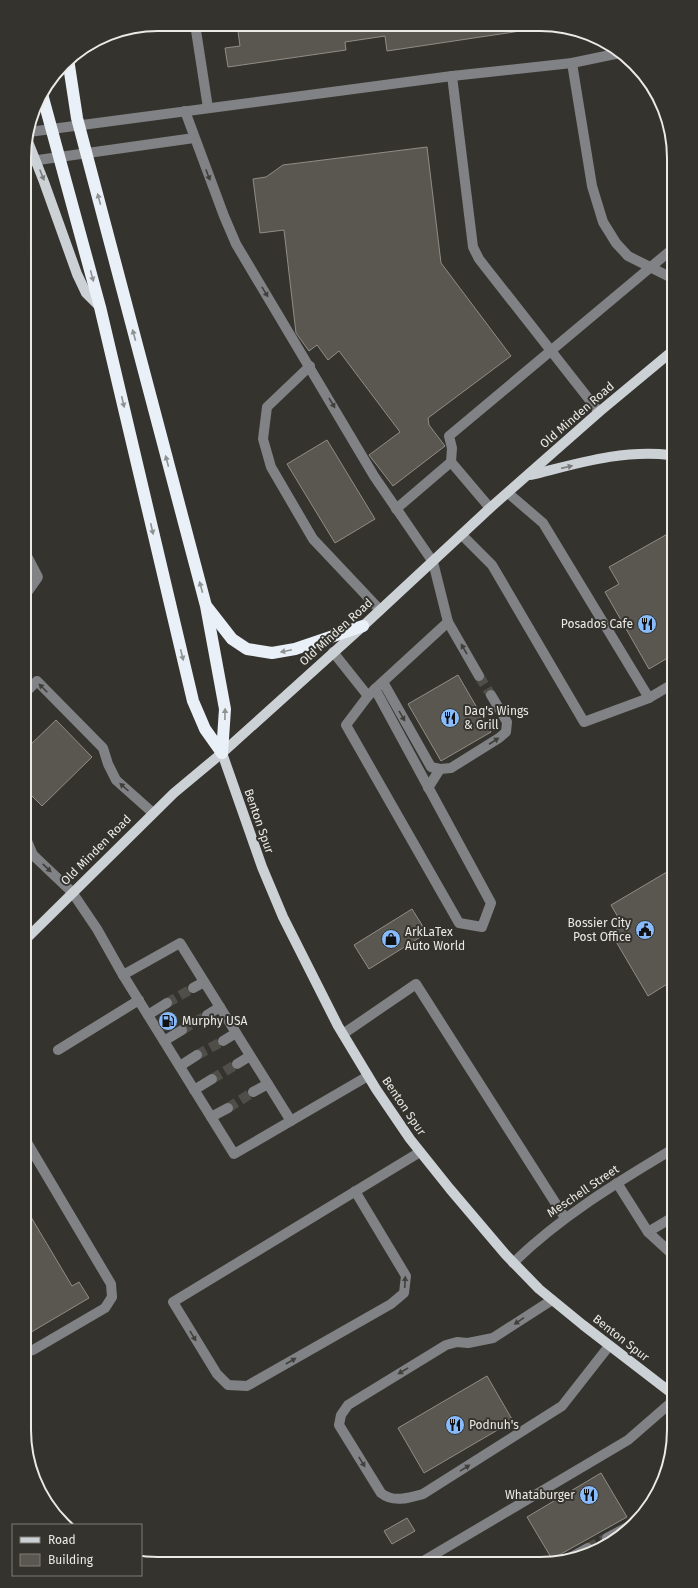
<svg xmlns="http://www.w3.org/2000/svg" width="698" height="1588" viewBox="0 0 698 1588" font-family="'Fira Sans',sans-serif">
  <rect width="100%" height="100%" fill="#35332d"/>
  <!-- building -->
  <g fill="#595750" stroke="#908d86">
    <path d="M 237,24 L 554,26 L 387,51 L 385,36 L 345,42 L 346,50 L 228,67 L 225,48 L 240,46 Z"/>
    <path d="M 427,147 L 441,263 L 511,356 L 428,418 L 429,425 L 445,446 L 393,486 L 369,455 L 400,432 L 339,351 L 328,360 L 317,345 L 309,351 L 296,333 L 284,230 L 260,233 L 253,179 L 266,177 L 283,165 Z"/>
    <path d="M 327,440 L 375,519 L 335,543 L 287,464 Z"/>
    <path d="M 671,532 L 671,656 L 649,669 L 605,592 L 619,584 L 609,567 Z"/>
    <path d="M 458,675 L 491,732 L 441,761 L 408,704 Z"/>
    <path d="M 56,720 L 92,757 L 42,806 L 26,790 L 26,749 Z"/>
    <path d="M 672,869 L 672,981 L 648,996 L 611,933 L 623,926 L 611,905 Z"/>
    <path d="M 412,909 L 427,933 L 369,969 L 354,945 Z"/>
    <path d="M 28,1212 L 72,1286 L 79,1282 L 89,1298 L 28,1334 Z"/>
    <path d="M 487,1376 L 513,1421 L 424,1473 L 398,1428 Z"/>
    <path d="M 601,1473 L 627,1517 L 552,1559 L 527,1517 Z"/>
    <path d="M 407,1518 L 415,1531 L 392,1544 L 384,1531 Z"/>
  </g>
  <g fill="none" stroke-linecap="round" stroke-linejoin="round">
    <!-- minor-tunnel -->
    <g stroke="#504e49" stroke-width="10" stroke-dasharray="10 5" stroke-linecap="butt">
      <path d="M 479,676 L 491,695"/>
      <path d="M 167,1003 L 193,988"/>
      <path d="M 182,1030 L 207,1015"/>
      <path d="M 197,1055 L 223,1041"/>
      <path d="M 212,1079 L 237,1064"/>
      <path d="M 228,1108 L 253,1092"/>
      <path d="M 588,1548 L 607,1538"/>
    </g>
    <!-- minor -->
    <g stroke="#808285" stroke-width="10">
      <path d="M 195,24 L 208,108"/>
      <path d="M 572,63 L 592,186 L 603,222 L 616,243 L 628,256 L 670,277"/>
      <path d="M 452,76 L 473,247 L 479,259 L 599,412"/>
      <path d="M 185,111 L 224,216 L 236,244 L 374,476 L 433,562 L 448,622 L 375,689"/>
      <path d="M 29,132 L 452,76 L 572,63 L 620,53"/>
      <path d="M 24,162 L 194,138"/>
      <path d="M 310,366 L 267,407 L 263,439 L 271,467 L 313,539 L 380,610"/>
      <path d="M 451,462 L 490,508"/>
      <path d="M 508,493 L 543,523 L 649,698"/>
      <path d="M 396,509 L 451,462 L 452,448 L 449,436 L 670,251"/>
      <path d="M 462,535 L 492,565 L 584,722 L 649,698 L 671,685"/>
      <path d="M 26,554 L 38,577 L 26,594"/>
      <path d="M 448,622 L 479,676"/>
      <path d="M 333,652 L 368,696"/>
      <path d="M 383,682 L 431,767 L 440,769 L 451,768 L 499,738 L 506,732 L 507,722 L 491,695"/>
      <path d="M 375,689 L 491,903 L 482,927 L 459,923 L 346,725 L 368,696 Z"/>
      <path d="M 26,692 L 37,681 L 103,748 L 108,764 L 116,780 L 153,813"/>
      <path d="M 428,788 L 440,769"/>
      <path d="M 27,841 L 33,855 L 72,892 L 97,929 L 123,975 L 234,1154 L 368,1076"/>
      <path d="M 123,975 L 180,943 L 291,1121"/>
      <path d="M 193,988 L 204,982"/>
      <path d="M 148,1015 L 167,1003"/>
      <path d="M 207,1015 L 220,1007"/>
      <path d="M 343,1034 L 416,984 L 565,1218"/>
      <path d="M 164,1041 L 182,1030"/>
      <path d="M 223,1041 L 236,1033"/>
      <path d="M 58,1050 L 139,1000"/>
      <path d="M 237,1064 L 250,1056"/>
      <path d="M 180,1066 L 197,1055"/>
      <path d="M 194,1090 L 212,1079"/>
      <path d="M 253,1092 L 268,1084"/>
      <path d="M 211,1117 L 228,1108"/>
      <path d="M 28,1144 L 111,1284 L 112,1297 L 105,1308 L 33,1350 L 28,1351"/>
      <path d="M 617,1183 L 648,1232 L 673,1255"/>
      <path d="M 355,1191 L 406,1276 L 404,1293 L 391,1304 L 247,1386 L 228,1385 L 217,1374 L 173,1302 L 420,1152"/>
      <path d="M 648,1232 L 673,1217"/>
      <path d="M 513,1263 C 560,1217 616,1183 673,1149"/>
      <path d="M 552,1300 L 493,1338 L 468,1343 L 457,1342 L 446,1345 L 348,1405 L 341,1415 L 339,1425 L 381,1493 C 393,1503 409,1498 423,1494 L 562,1406 L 609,1346"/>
      <path d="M 607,1538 L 635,1523"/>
      <path d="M 568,1559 L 588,1548"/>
      <path d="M 425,1560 L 628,1440 L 674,1400"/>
    </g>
    <!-- major -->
    <g stroke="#ccd1d6" stroke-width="10">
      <path d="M 27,139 L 44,182 L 77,274 L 86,293 L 100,307"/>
      <path d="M 531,475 C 576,464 623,449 670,455"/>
      <path d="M 222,753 L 262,867 L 283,917 L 338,1026 L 376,1089 L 410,1139 L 450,1189 L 506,1255 L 539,1289 L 583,1325 L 674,1395"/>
      <path d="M 27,938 L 174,793 L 222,753 L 363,626 L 490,508 L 599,412 L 670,353"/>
    </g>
    <!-- highway -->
    <g stroke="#eaf0f7" stroke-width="12">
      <path d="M 68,59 L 77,118 L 206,606 L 225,709 L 222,753"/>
      <path d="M 42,94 L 100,307 L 193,701 L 205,729 L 222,753"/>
      <path d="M 207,607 L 232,639 L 247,649 L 272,653 L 295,649 L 363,626"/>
    </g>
  </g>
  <!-- one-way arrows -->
  <defs><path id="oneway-solid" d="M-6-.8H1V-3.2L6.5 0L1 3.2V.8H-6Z"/></defs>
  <g fill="#797a79">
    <use href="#oneway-solid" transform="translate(42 175) rotate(68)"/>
    <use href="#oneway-solid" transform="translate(567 467) rotate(-13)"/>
  </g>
  <g fill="#403f3a">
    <use href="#oneway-solid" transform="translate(208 175) rotate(69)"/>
    <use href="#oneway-solid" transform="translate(265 292) rotate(59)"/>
    <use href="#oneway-solid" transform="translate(332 403) rotate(59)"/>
    <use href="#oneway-solid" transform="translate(464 649) rotate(-120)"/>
    <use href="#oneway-solid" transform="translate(43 688) rotate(-135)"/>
    <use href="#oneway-solid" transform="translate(402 716) rotate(60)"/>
    <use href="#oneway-solid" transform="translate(494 741) rotate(-33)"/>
    <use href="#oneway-solid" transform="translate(124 787) rotate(-138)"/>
    <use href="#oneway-solid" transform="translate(47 868) rotate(43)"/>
    <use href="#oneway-solid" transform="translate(405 1282) rotate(-87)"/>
    <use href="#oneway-solid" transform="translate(519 1321) rotate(146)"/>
    <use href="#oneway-solid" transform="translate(193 1336) rotate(59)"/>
    <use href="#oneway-solid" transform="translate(291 1361) rotate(-30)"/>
    <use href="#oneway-solid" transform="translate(403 1371) rotate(149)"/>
    <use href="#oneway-solid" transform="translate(362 1462) rotate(58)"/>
    <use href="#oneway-solid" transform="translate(465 1468) rotate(-32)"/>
  </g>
  <g fill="#909292">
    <use href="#oneway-solid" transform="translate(99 199) rotate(-105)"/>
    <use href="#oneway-solid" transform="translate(92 276) rotate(75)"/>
    <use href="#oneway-solid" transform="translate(134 335) rotate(-105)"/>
    <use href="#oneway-solid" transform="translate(123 402) rotate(77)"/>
    <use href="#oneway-solid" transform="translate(167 461) rotate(-105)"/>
    <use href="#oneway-solid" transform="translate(152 529) rotate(77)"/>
    <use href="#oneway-solid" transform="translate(201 587) rotate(-105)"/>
    <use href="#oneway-solid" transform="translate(286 651) rotate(168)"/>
    <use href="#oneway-solid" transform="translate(182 655) rotate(76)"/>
    <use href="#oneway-solid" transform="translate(225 714) rotate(-89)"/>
  </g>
  <!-- icons -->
  <defs>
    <symbol id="restaurant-disc" viewBox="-11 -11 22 22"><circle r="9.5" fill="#87bbfc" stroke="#35332d"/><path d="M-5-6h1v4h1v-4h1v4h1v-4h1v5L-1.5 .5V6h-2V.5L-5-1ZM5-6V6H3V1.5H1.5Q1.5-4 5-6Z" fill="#111"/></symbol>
    <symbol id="civic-disc" viewBox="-11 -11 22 22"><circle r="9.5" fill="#87bbfc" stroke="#35332d"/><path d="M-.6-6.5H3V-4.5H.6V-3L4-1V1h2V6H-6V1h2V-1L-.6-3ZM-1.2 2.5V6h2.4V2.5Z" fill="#111"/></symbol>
    <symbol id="shop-disc" viewBox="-11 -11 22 22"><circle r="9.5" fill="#87bbfc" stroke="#35332d"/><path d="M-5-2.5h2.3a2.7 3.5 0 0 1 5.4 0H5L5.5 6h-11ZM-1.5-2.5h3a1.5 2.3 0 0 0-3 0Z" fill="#111"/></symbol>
    <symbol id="fuel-disc" viewBox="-11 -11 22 22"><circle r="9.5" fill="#87bbfc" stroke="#35332d"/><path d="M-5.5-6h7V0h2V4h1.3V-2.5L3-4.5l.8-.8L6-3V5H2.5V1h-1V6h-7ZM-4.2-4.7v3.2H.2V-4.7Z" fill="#111"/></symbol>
  </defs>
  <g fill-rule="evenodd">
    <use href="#restaurant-disc" x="636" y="613" width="22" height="22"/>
    <use href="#restaurant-disc" x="439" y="707" width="22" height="22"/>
    <use href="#civic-disc" x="634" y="919" width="22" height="22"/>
    <use href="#shop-disc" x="380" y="928" width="22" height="22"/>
    <use href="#fuel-disc" x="157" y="1010" width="22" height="22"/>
    <use href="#restaurant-disc" x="444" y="1414" width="22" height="22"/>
    <use href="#restaurant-disc" x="578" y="1484" width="22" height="22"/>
  </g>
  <g text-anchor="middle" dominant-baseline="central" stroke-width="4" stroke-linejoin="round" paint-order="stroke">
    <!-- street labels -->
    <g font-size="12" fill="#ebeae6" stroke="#35332d">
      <text transform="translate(577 415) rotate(-41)">Old Minden Road</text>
      <text transform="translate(336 632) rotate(-42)">Old Minden Road</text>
      <text transform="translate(259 821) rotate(71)">Benton Spur</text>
      <text transform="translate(96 850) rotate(-45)">Old Minden Road</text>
      <text transform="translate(404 1106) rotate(56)">Benton Spur</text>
      <text transform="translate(583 1191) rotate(-34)">Meschell Street</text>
      <text transform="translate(621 1338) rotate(38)">Benton Spur</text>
    </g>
    <!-- poi labels -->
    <g font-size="12" fill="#ebeae6" stroke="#35332d" text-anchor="start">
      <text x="633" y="624" text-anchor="end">Posados Cafe</text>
      <text x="464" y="711">Daq's Wings<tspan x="464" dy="14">&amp; Grill</tspan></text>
      <text x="631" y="923" text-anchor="end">Bossier City<tspan x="631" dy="14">Post Office</tspan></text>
      <text x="405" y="932">ArkLaTex<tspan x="405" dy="14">Auto World</tspan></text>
      <text x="182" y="1021">Murphy USA</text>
      <text x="469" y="1425">Podnuh's</text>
      <text x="575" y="1495" text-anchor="end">Whataburger</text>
    </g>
  </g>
  <!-- crop -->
  <path d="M0 0H698V1588H0ZM158 31H540A127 127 0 0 1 667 158V1430A127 127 0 0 1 540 1557H158A127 127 0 0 1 31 1430V158A127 127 0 0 1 158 31Z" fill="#35332d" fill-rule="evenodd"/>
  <path fill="none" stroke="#ebeae6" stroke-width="2" d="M158 31H540A127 127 0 0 1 667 158V1430A127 127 0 0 1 540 1557H158A127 127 0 0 1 31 1430V158A127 127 0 0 1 158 31Z"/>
  <!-- legend -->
  <rect x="12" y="1524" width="130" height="52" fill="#35332d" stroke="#7e7c77"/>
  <rect x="20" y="1537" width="20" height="6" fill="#ccd1d6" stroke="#7e7c77"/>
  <text x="48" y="1544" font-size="12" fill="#ebeae6">Road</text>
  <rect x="20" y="1554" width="20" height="12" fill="#595750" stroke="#7e7c77"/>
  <text x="48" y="1564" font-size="12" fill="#ebeae6">Building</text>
</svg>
